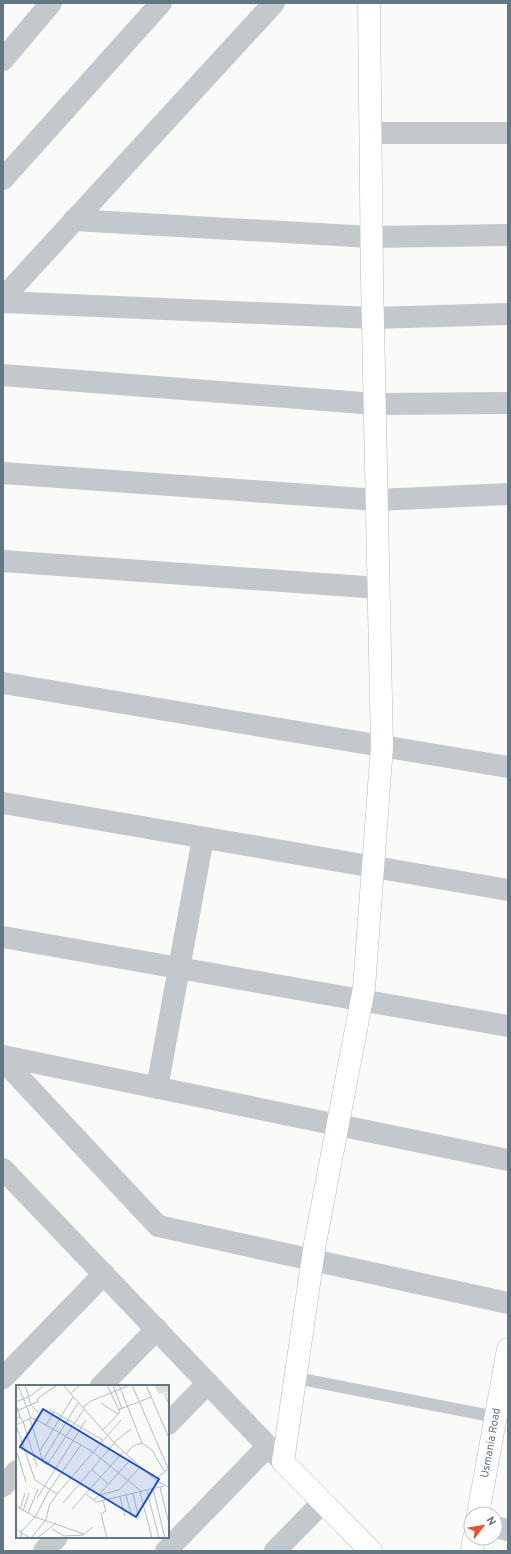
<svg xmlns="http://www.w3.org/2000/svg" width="511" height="1554" viewBox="0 0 511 1554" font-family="Overpass,sans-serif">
  <rect width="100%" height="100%" fill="#fafaf8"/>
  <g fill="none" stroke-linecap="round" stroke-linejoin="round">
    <defs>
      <g id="secondary">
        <path d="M 369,3 L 372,279 L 382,746 L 364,988 L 315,1243 L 283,1462 L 371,1551"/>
        <path d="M 478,1514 L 508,1349"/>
        <path d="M 472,1551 L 474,1538"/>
      </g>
    </defs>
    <!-- secondary casing -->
    <use href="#secondary" stroke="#b3babf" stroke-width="23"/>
    <!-- lane -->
    <path stroke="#c3c8cc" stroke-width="12" d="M 296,1378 L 496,1417"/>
    <!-- street -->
    <g stroke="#c3c8cc" stroke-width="22">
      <path d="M 3,60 L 51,3"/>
      <path d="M 371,133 L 508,133"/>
      <path d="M 3,179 L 161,3"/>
      <path d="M 74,220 L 371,237 L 508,235"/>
      <path d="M 3,298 L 274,3"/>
      <path d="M 3,302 L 373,318 L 508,314"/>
      <path d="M 3,375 L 375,404 L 508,403"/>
      <path d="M 3,473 L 377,500 L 508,494"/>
      <path d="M 3,561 L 379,588"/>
      <path d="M 3,683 L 508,767"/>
      <path d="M 3,803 L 508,890"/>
      <path d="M 3,937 L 508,1026"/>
      <path d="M 3,1056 L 508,1160"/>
      <path d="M 3,1060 L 158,1226 L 508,1303"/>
      <path d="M 157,1088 L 203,838"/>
      <path d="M 3,1169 L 283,1462"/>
      <path d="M 3,1378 L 104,1274"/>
      <path d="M 101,1386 L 157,1329"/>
      <path d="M 168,1424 L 208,1383"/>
      <path d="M 3,1486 L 17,1471"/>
      <path d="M 495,1527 L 508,1530"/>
      <path d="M 44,1551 L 57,1537"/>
      <path d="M 166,1551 L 268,1446"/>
      <path d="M 275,1551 L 323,1502"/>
    </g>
    <!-- secondary -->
    <use href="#secondary" stroke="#fff" stroke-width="22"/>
  </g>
  <g text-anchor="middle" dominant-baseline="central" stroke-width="4" stroke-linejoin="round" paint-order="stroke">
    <!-- street labels -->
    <g font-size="11" fill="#657683" stroke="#fff">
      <text transform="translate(491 1443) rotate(-80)">Usmania Road</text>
    </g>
  </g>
  <!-- overview -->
  <g transform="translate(16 1385)">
    <rect width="153" height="153" fill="#fafaf8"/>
    <path d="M 138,0 L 153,0 L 153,7 L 143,9 Z" fill="#dadfd7"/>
    <path fill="none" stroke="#b5bdc2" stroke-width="1" d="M 2,0 L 15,33M 9,0 L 15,20 L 22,27M 47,0 L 100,60 L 142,97 L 153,102M 97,0 L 106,24M 103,0 L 126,58M 116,0 L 152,83M 130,0 L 153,53M 153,8 L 149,10 L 153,19M 54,9 L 64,0M 0,17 L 16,10 L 28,0M 85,18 L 102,29M 0,19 L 4,32M 66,23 L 75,16 L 114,0M 33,24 L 87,55M 102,25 L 135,12M 0,26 L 22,17 L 21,14 L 41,0M 0,33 L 4,32 L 7,36 L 21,82M 14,34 L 27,77 L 31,80 L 68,24M 0,40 L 15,33 L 21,35 L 77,67 L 126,107M 0,40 L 19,95 L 41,109M 30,40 L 38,27M 87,45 L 104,27 L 91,0M 0,64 L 10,97M 24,66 L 57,12M 110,69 L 117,61 L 126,58 L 136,65 L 148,86M 27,75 L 62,18M 76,85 L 92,99M 139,95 L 153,83M 144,102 L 153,139M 137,104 L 149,153M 131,106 L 143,153M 124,107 L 136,153M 70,109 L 80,117 L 148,101M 117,109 L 123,134M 83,110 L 103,105 L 124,82M 110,110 L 116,132M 104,112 L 109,131M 21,113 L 70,35M 78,115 L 115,74M 87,116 L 90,126 L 85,129 L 91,153M 47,118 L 101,55 L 115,44M 0,121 L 19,132 L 68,149M 4,124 L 9,108M 56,124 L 107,67M 7,126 L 13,108M 12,128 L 22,104M 0,144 L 14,153M 36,144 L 48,151 L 67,150 L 77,142M 5,153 L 5,147 L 19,132 L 34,104 L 65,60M 15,153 L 30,135 L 33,121 L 41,109 L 105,35M 21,153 L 40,138"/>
    <path fill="#1d4ed8" fill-opacity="0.15" stroke="#1d4ed8" stroke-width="2" d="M 27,24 L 143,94 L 120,132 L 4,62 Z"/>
    <rect width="153" height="153" fill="none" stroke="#657683" stroke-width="2"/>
  </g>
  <!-- border -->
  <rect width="511" height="1554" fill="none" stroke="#657683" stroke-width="8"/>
  <!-- north arrow -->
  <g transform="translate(483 1526) rotate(59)"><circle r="19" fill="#ffffff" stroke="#c1c8cd"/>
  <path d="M0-3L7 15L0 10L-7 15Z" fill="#e4572e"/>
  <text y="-6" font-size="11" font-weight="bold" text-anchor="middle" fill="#657683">N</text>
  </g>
</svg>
